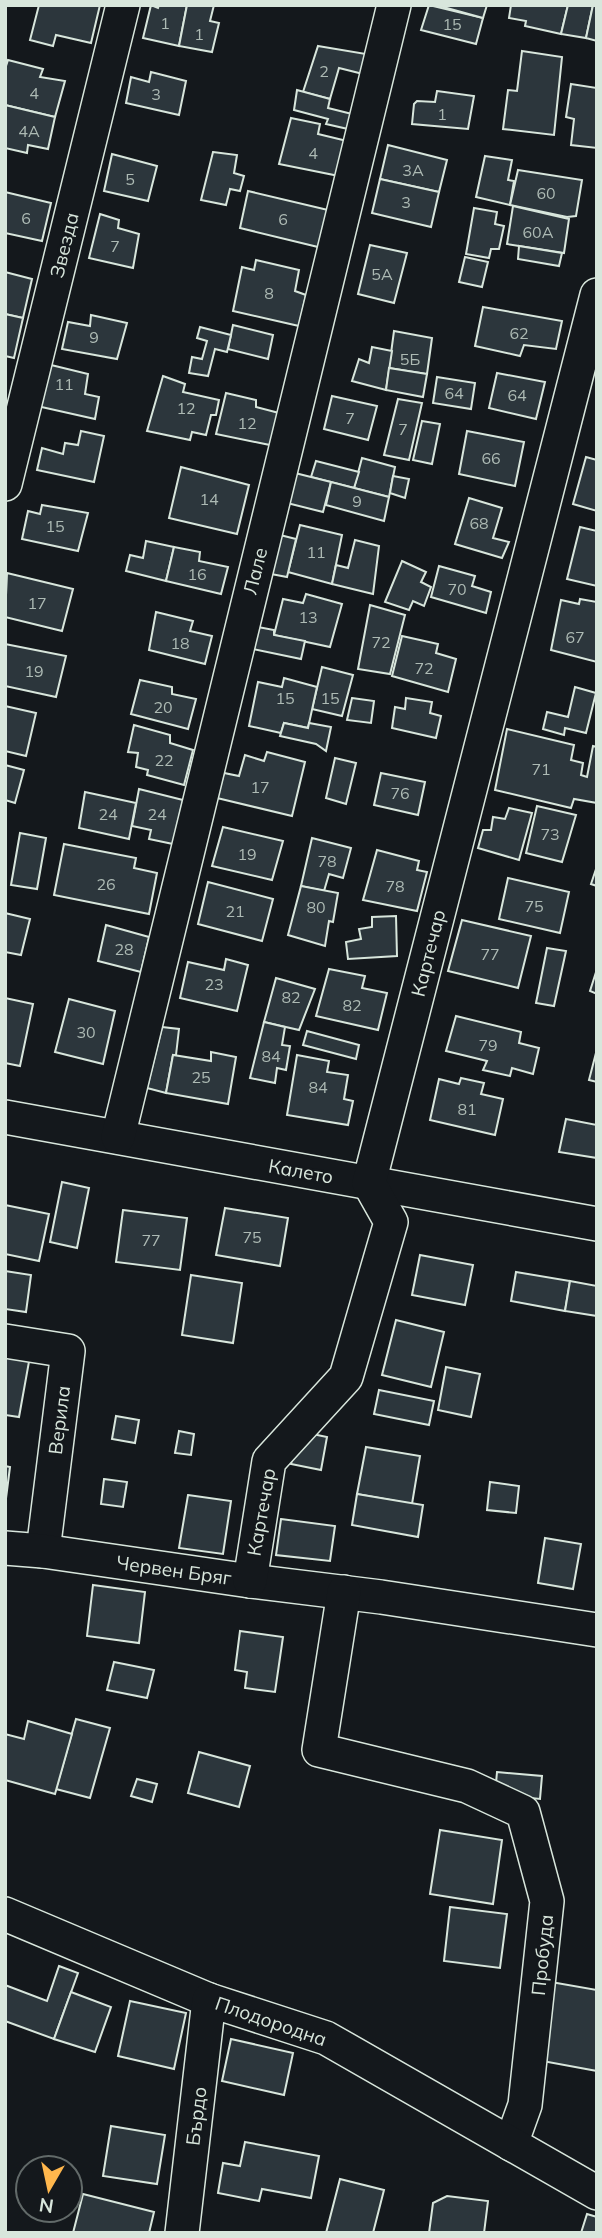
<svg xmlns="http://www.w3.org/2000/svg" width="602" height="2238" viewBox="0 0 602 2238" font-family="Mulish,sans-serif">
  <rect width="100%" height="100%" fill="#14181c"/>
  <!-- building -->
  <g fill="#2c363c" stroke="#d8e6dc" stroke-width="2">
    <path d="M 39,5 L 100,5 L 91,43 L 56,35 L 53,46 L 30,40 Z"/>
    <path d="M 151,5 L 158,8 L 159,5 L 187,5 L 179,46 L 143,38 Z"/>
    <path d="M 187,5 L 214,5 L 210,21 L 219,23 L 212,52 L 179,46 Z"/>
    <path d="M 429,5 L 483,18 L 476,44 L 421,30 Z"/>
    <path d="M 436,5 L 487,5 L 483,18 Z"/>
    <path d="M 511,5 L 568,5 L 561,34 L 525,26 L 526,21 L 509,18 Z"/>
    <path d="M 568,5 L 593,5 L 586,38 L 561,34 Z"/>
    <path d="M 593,5 L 597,5 L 597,41 L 586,38 Z"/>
    <path d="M 318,46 L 366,54 L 363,74 L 339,68 L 330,99 L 303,92 Z"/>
    <path d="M 522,51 L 562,57 L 554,135 L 503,129 L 508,90 L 517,91 Z"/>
    <path d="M 8,60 L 43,69 L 40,77 L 65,81 L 55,117 L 5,105 L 5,69 Z"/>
    <path d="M 151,72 L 186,81 L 179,115 L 126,103 L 131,77 L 149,82 Z"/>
    <path d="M 571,84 L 597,88 L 597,148 L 571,145 L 574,119 L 566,117 Z"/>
    <path d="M 297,90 L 330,99 L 328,108 L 352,114 L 348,129 L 326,124 L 328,119 L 294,110 Z"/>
    <path d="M 437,91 L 474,96 L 468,129 L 412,124 L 414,104 L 417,101 L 435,102 Z"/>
    <path d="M 5,105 L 55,117 L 48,149 L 28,145 L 27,153 L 5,148 Z"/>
    <path d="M 291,118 L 320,124 L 318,134 L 347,141 L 339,176 L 279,164 Z"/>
    <path d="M 388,145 L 447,160 L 439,192 L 380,179 Z"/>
    <path d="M 213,152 L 237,155 L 234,173 L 244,176 L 240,191 L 230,189 L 226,205 L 201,200 Z"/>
    <path d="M 112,154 L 157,166 L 148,201 L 104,191 Z"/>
    <path d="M 485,156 L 512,160 L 508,180 L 514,181 L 510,205 L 476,197 Z"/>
    <path d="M 518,170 L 582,180 L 576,216 L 567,217 L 510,205 Z"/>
    <path d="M 380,179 L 439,192 L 431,227 L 372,213 Z"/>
    <path d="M 248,191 L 328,210 L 318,247 L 240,228 Z"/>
    <path d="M 5,192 L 51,203 L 42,241 L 5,233 Z"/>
    <path d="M 513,206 L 569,219 L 564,253 L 507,244 Z"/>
    <path d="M 474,208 L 497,212 L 495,224 L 504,226 L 499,249 L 491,249 L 489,258 L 466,254 Z"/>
    <path d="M 100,214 L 119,220 L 118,228 L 139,234 L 133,268 L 89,258 Z"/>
    <path d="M 370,245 L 407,253 L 394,303 L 358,294 Z"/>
    <path d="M 519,246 L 562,253 L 559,266 L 518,259 Z"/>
    <path d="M 465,257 L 488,262 L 482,287 L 459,282 Z"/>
    <path d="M 256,260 L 299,270 L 295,291 L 306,295 L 299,326 L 233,311 L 242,267 L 254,270 Z"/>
    <path d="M 5,272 L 32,279 L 23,318 L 5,314 Z"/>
    <path d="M 483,307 L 562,321 L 556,349 L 524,345 L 520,356 L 475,346 Z"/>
    <path d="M 5,314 L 23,318 L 14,358 L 5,356 Z"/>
    <path d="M 91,315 L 127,323 L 117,359 L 62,349 L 68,322 L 90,326 Z"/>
    <path d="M 233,325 L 273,335 L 268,359 L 228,349 Z"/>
    <path d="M 200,327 L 231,335 L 227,352 L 215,349 L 208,376 L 189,373 L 192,357 L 202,359 L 207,341 L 197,338 Z"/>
    <path d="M 394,331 L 432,338 L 427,374 L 389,368 Z"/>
    <path d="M 372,347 L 392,351 L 386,390 L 352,381 L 359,359 L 369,363 Z"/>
    <path d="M 47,364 L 88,374 L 85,394 L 99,397 L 95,419 L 37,406 Z"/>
    <path d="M 389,368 L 427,374 L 423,397 L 386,390 Z"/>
    <path d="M 497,373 L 545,382 L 536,419 L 489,408 Z"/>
    <path d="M 163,376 L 185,384 L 183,392 L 219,400 L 216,415 L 211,415 L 206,435 L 192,432 L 190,440 L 147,431 Z"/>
    <path d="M 437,377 L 475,383 L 471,409 L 433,403 Z"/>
    <path d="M 226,393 L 256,400 L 256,407 L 279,413 L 270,445 L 216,434 Z"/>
    <path d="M 332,396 L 377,406 L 368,440 L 324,429 Z"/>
    <path d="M 398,399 L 422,403 L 409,460 L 384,455 Z"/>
    <path d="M 422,421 L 440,424 L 432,464 L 413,460 Z"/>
    <path d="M 81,431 L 104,436 L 94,482 L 37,470 L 42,448 L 63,454 L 65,443 L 78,445 Z"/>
    <path d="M 467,431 L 524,442 L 515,486 L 459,474 Z"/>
    <path d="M 586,457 L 597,460 L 597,511 L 573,504 Z"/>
    <path d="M 362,458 L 395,467 L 389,497 L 354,488 Z"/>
    <path d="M 316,461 L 359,472 L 354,488 L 311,477 Z"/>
    <path d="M 181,467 L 249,485 L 237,534 L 169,518 Z"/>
    <path d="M 291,472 L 331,482 L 323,512 L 287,503 Z"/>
    <path d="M 393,476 L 409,479 L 405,498 L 390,493 Z"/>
    <path d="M 331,482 L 389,497 L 384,521 L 326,505 Z"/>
    <path d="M 469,498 L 502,508 L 493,538 L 509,542 L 502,558 L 455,544 Z"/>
    <path d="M 42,505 L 88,513 L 78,551 L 22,539 L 28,511 L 40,514 Z"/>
    <path d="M 300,525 L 342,535 L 332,584 L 288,572 Z"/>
    <path d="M 580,527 L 597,531 L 597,586 L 567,579 Z"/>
    <path d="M 280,535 L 296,539 L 287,577 L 271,574 Z"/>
    <path d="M 355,540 L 379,546 L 373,594 L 332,584 L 336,565 L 348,568 Z"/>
    <path d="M 146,541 L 174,547 L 166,581 L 126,571 L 130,555 L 143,558 Z"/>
    <path d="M 174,547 L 200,552 L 199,561 L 228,567 L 221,594 L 166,581 Z"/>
    <path d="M 402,561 L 426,572 L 421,582 L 431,587 L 424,606 L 413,601 L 409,610 L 385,602 Z"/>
    <path d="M 439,566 L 475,576 L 472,586 L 491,592 L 486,613 L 431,597 Z"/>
    <path d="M 7,573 L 73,589 L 62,631 L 5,617 Z"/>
    <path d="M 306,594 L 342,604 L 330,647 L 274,635 L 283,599 L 303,603 Z"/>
    <path d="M 580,599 L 597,602 L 597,662 L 551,650 L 561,600 L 579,604 Z"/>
    <path d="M 370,605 L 405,615 L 390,674 L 358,669 Z"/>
    <path d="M 156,612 L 193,621 L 190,631 L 212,636 L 205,664 L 149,650 Z"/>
    <path d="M 258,627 L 274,630 L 274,635 L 305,641 L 301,659 L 253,649 Z"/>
    <path d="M 402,636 L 438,644 L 436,653 L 456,659 L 448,692 L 392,676 Z"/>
    <path d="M 5,644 L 66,656 L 56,697 L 5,686 Z"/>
    <path d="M 322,667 L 353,675 L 342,716 L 312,709 Z"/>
    <path d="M 284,678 L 317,687 L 308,728 L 284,723 L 281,733 L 249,726 L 258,682 L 282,687 Z"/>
    <path d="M 140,680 L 172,687 L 172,694 L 196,699 L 188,729 L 131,714 Z"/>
    <path d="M 575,687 L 596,693 L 586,733 L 565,728 L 564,735 L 543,729 L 547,712 L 568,717 Z"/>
    <path d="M 352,698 L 374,701 L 371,723 L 347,720 Z"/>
    <path d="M 406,698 L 432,702 L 430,713 L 441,716 L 436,738 L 392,728 L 395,707 L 405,709 Z"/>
    <path d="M 5,706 L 36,713 L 26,756 L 5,751 Z"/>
    <path d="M 284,723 L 308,728 L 309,723 L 331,727 L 326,751 L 316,744 L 280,736 Z"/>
    <path d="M 134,725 L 170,735 L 170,743 L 193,750 L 184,785 L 147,775 L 148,770 L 136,767 L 138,753 L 128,752 Z"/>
    <path d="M 507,729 L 574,745 L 571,760 L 583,763 L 581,775 L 587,777 L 593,746 L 597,747 L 597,803 L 574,799 L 571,808 L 495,790 Z"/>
    <path d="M 267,752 L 305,762 L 292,816 L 217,798 L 224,773 L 239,776 L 245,755 L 264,761 Z"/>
    <path d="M 335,758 L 356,763 L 346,804 L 326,798 Z"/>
    <path d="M 5,765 L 24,770 L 15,803 L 5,800 Z"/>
    <path d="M 381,773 L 425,782 L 418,815 L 374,805 Z"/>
    <path d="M 139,789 L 183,800 L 173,844 L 149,839 L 151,830 L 132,826 Z"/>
    <path d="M 85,792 L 136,803 L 129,839 L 79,828 Z"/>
    <path d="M 537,806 L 576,815 L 562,862 L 526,853 Z"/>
    <path d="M 509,808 L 532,813 L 519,860 L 478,848 L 483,830 L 491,830 L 493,817 L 505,819 Z"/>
    <path d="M 223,827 L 283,841 L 272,880 L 212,866 Z"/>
    <path d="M 20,833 L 46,838 L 37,889 L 11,885 Z"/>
    <path d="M 312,838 L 351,848 L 343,878 L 329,874 L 324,891 L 301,886 Z"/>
    <path d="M 64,844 L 136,858 L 134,868 L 157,873 L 149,914 L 54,895 Z"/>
    <path d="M 377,850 L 419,861 L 417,870 L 427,872 L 417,911 L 363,900 Z"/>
    <path d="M 597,866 L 597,886 L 591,884 Z"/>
    <path d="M 508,878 L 569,892 L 560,933 L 499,919 Z"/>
    <path d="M 208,882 L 273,899 L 262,941 L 198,924 Z"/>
    <path d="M 301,886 L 338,893 L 333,922 L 329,921 L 325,946 L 288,935 Z"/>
    <path d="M 5,913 L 30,919 L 21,955 L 5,952 Z"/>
    <path d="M 396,916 L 397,956 L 348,959 L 346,942 L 361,939 L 359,929 L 372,927 L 372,917 Z"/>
    <path d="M 462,920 L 531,936 L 518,988 L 448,971 Z"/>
    <path d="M 106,925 L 149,937 L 141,972 L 98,961 Z"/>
    <path d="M 547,948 L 566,951 L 554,1006 L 536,1003 Z"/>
    <path d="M 226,959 L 248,965 L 237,1011 L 180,998 L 188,962 L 224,970 Z"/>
    <path d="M 329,969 L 365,976 L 362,988 L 387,993 L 378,1030 L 316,1016 Z"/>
    <path d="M 597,969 L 597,994 L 590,991 Z"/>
    <path d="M 276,978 L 315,989 L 299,1030 L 264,1022 Z"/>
    <path d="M 5,998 L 33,1004 L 20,1066 L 5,1063 Z"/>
    <path d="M 69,999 L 115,1011 L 103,1064 L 55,1052 Z"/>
    <path d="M 456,1016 L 521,1032 L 519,1043 L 539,1048 L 533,1074 L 512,1068 L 510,1076 L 483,1070 L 487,1061 L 446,1051 Z"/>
    <path d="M 264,1022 L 285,1027 L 282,1045 L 290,1046 L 286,1070 L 277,1068 L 275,1083 L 250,1078 Z"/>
    <path d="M 162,1027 L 179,1029 L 176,1055 L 173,1055 L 166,1093 L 147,1088 Z"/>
    <path d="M 307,1031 L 359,1045 L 356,1059 L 303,1045 Z"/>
    <path d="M 597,1049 L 597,1082 L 589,1080 Z"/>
    <path d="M 211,1052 L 236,1057 L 228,1104 L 166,1093 L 173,1055 L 211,1061 Z"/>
    <path d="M 297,1055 L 329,1061 L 327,1072 L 348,1075 L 344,1099 L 353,1101 L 348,1125 L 287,1115 Z"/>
    <path d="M 461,1078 L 484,1083 L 481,1094 L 503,1099 L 495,1135 L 430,1120 L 439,1079 L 459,1084 Z"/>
    <path d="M 566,1119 L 597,1125 L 597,1158 L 559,1152 Z"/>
    <path d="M 62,1182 L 89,1188 L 77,1248 L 50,1242 Z"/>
    <path d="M 5,1205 L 49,1214 L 39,1261 L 5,1254 Z"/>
    <path d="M 225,1208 L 288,1218 L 280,1266 L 216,1255 Z"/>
    <path d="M 123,1210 L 187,1218 L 180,1270 L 116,1262 Z"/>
    <path d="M 420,1255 L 473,1265 L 465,1305 L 412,1295 Z"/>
    <path d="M 5,1271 L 31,1275 L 26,1312 L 5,1309 Z"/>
    <path d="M 516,1272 L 570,1281 L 565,1311 L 511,1301 Z"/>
    <path d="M 191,1275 L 242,1283 L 233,1343 L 182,1335 Z"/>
    <path d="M 570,1281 L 597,1286 L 597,1316 L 565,1311 Z"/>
    <path d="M 396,1320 L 444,1332 L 431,1387 L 382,1375 Z"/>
    <path d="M 5,1351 L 30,1356 L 19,1417 L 5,1415 Z"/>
    <path d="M 446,1367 L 480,1374 L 471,1417 L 438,1410 Z"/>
    <path d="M 379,1390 L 434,1401 L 429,1425 L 374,1414 Z"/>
    <path d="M 116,1416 L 139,1420 L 135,1443 L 112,1439 Z"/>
    <path d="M 179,1431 L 194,1434 L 191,1455 L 175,1453 Z"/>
    <path d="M 298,1431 L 327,1437 L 321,1470 L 291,1464 Z"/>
    <path d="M 366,1447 L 420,1456 L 412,1504 L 357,1494 Z"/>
    <path d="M 5,1466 L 10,1467 L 5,1506 Z"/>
    <path d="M 104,1479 L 127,1482 L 123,1507 L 101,1504 Z"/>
    <path d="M 490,1482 L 519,1486 L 516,1513 L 487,1510 Z"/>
    <path d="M 357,1494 L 423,1505 L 418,1537 L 352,1525 Z"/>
    <path d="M 188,1495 L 231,1501 L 223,1554 L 179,1548 Z"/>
    <path d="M 281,1519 L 335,1526 L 330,1561 L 276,1555 Z"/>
    <path d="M 545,1538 L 581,1544 L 573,1589 L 538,1583 Z"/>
    <path d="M 93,1585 L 145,1592 L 139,1643 L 87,1636 Z"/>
    <path d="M 240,1631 L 283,1637 L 275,1692 L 245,1688 L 247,1672 L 235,1670 Z"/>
    <path d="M 114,1662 L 154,1670 L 147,1698 L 107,1690 Z"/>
    <path d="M 76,1719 L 110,1728 L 90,1798 L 56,1789 Z"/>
    <path d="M 28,1721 L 72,1734 L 55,1794 L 5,1780 L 5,1734 L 24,1739 Z"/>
    <path d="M 199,1752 L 250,1766 L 239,1807 L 188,1793 Z"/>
    <path d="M 497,1772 L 542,1776 L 540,1799 L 495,1794 Z"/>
    <path d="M 137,1779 L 157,1784 L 152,1802 L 131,1796 Z"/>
    <path d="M 440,1830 L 502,1840 L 493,1904 L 430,1894 Z"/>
    <path d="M 450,1907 L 507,1914 L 500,1968 L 444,1961 Z"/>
    <path d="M 59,1966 L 78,1973 L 54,2039 L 5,2021 L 5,1985 L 47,2001 Z"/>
    <path d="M 551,1982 L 597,1990 L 597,2071 L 537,2060 Z"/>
    <path d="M 71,1992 L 111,2007 L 95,2052 L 54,2039 Z"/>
    <path d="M 130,2001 L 186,2013 L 174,2069 L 118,2056 Z"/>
    <path d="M 231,2039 L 293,2053 L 284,2095 L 222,2081 Z"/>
    <path d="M 111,2126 L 165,2135 L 157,2184 L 103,2176 Z"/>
    <path d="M 245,2142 L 319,2156 L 311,2198 L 262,2189 L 259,2201 L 218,2193 L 223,2163 L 240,2166 Z"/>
    <path d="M 340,2179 L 384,2190 L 373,2233 L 326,2233 Z"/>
    <path d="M 83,2194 L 154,2212 L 149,2233 L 73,2233 Z"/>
    <path d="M 447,2196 L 488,2201 L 484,2233 L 429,2233 L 433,2203 Z"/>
    <path d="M 587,2214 L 597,2217 L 597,2233 L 581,2233 Z"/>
  </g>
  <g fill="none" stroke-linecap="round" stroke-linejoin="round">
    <defs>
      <g id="street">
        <path d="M 5,484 L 123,5"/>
        <path d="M 5,1117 L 597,1224"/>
        <path d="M 118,1137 L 394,5"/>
        <path d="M 5,1341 L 68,1351 L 43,1551"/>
        <path d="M 5,1548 L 43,1551 L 250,1581 L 381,1597 L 597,1630"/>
        <path d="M 250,1581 L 269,1461 L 346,1377 L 391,1222 L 369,1183 L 597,295"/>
        <path d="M 344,1592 L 319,1750 L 467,1786 L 523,1812 L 547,1901 L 525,2105 L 511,2144"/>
        <path d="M 5,1914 L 209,2000 L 326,2038 L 597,2193"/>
        <path d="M 182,2233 L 209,2000"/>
      </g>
    </defs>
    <!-- street casing -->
    <use href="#street" stroke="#d8e6dc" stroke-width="36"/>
    <!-- street -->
    <use href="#street" stroke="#14181c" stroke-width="33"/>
  </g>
  <g text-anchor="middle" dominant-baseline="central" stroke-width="5" stroke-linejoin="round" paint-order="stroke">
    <!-- number labels -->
    <g font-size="16" fill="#adbab4">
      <text x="165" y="23">1</text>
      <text x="452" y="24">15</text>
      <text x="199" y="34">1</text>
      <text x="324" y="71">2</text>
      <text x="34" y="93">4</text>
      <text x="156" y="94">3</text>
      <text x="442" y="114">1</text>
      <text x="29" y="131">4А</text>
      <text x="313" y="153">4</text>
      <text x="413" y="170">3А</text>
      <text x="130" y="179">5</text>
      <text x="546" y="193">60</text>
      <text x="406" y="202">3</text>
      <text x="26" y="218">6</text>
      <text x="283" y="219">6</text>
      <text x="538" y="232">60А</text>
      <text x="115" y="246">7</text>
      <text x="382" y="274">5А</text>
      <text x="269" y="293">8</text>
      <text x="519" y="333">62</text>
      <text x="94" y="337">9</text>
      <text x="410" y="359">5Б</text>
      <text x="64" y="384">11</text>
      <text x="454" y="393">64</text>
      <text x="517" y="395">64</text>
      <text x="186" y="408">12</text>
      <text x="350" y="418">7</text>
      <text x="247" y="423">12</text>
      <text x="403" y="429">7</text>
      <text x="491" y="458">66</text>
      <text x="209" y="499">14</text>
      <text x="357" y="501">9</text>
      <text x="479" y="523">68</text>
      <text x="55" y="526">15</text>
      <text x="316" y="552">11</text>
      <text x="197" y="574">16</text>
      <text x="457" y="589">70</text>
      <text x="37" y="603">17</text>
      <text x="308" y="617">13</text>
      <text x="575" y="637">67</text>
      <text x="381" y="642">72</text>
      <text x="180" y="643">18</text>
      <text x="424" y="668">72</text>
      <text x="34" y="671">19</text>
      <text x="285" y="698">15</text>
      <text x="330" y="698">15</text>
      <text x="163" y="707">20</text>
      <text x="164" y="760">22</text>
      <text x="541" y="769">71</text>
      <text x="260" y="787">17</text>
      <text x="400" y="793">76</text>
      <text x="108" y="814">24</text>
      <text x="157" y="814">24</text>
      <text x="550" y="834">73</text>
      <text x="247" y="854">19</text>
      <text x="327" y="861">78</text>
      <text x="106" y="884">26</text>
      <text x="395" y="886">78</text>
      <text x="534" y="906">75</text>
      <text x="316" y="907">80</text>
      <text x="235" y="911">21</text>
      <text x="124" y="949">28</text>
      <text x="490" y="954">77</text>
      <text x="214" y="984">23</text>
      <text x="291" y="997">82</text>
      <text x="352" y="1005">82</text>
      <text x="86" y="1032">30</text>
      <text x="488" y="1045">79</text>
      <text x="271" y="1056">84</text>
      <text x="201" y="1077">25</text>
      <text x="318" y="1087">84</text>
      <text x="467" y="1109">81</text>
      <text x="252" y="1237">75</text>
      <text x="151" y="1240">77</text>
    </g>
    <!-- street labels -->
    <g font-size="19" fill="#d8e6dc" stroke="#14181c">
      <text transform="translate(64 245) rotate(-76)">Звезда</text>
      <text transform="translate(255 571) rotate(-76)">Лале</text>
      <text transform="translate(428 953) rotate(-76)">Картечар</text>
      <text transform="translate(301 1171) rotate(10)">Калето</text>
      <text transform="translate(59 1420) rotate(-83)">Верила</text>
      <text transform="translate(261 1512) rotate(-80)">Картечар</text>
      <text transform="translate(174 1570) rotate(8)">Червен Бряг</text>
      <text transform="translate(542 1955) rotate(-84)">Пробуда</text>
      <text transform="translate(271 2021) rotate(19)">Плодородна</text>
      <text transform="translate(196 2116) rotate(-83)">Бърдо</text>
    </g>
  </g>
  <!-- border -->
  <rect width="602" height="2238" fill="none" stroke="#d8e6dc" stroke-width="14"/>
  <!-- north arrow -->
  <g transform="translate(49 2189) rotate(189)"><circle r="33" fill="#14181c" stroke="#626a69" stroke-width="2"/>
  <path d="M0-5L12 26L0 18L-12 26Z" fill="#ffb74d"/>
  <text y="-10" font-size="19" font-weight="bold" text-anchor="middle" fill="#d8e6dc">N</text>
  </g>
</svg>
